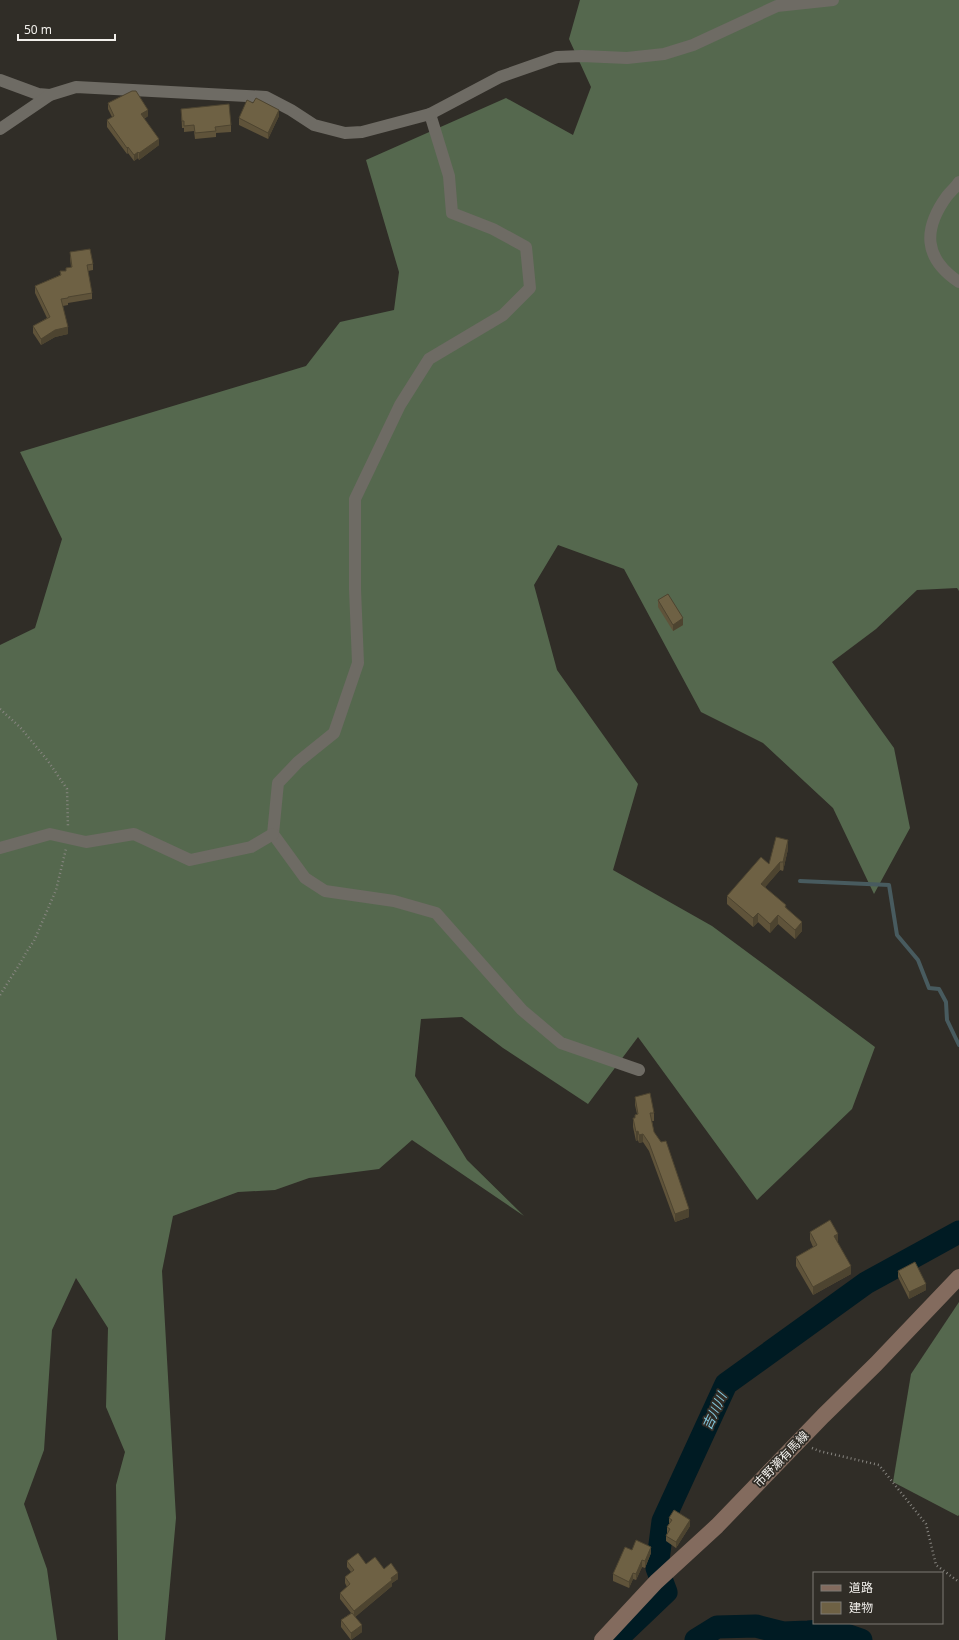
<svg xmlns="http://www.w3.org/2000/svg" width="959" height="1640" viewBox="0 0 959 1640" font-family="'Noto Sans','Noto Sans JP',sans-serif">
  <rect width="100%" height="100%" fill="#302d27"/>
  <!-- forest -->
  <g fill="#55684e">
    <path d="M 580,0 L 959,0 L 959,591 L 957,588 L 917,590 L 876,629 L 832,662 L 894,748 L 910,828 L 874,894 L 833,808 L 763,743 L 701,712 L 624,569 L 558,545 L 534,585 L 557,670 L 638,784 L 613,870 L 712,926 L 875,1047 L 852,1109 L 757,1200 L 638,1037 L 588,1104 L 503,1048 L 462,1017 L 421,1019 L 415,1076 L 467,1160 L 524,1216 L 412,1140 L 379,1169 L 309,1178 L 275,1190 L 238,1192 L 173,1216 L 162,1271 L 176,1518 L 165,1640 L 118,1640 L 116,1485 L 125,1452 L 106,1407 L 108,1328 L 76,1278 L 52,1330 L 44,1450 L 24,1504 L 47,1569 L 57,1640 L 0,1640 L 0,645 L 35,628 L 62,539 L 20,452 L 306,366 L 340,322 L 394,310 L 399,272 L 366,160 L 506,98 L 573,135 L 591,87 L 569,39 Z"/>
    <path d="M 959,1302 L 959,1515 L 958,1516 L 893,1482 L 911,1374 Z"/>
  </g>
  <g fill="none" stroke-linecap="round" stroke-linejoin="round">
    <!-- stream -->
    <path stroke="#485b5f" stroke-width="4" d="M 800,881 L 889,885 L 897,935 L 918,960 L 929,988 L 939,989 L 946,1002 L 947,1020 L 959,1045"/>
    <!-- river -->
    <g stroke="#001b23" stroke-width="23">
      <path d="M 619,1640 L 623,1633 L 666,1592 L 657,1568 L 663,1521 L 726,1384 L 866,1283 L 959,1232"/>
      <path d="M 696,1640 L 717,1627 L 756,1626 L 783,1633 L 808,1632 L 832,1630 L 861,1640"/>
    </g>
    <!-- path -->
    <g stroke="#888681" stroke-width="2.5" stroke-dasharray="1 3" stroke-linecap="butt">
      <path d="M 0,709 L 20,727 L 48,761 L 67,789 L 68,827"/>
      <path d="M 0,995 L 21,962 L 27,951 L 34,941 L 56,890 L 66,849"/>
      <path d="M 812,1448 L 819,1451 L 879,1465 L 926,1524 L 936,1565 L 959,1582"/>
    </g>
    <!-- minor -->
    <g stroke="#6e6b64" stroke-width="12">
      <path d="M 0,80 L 38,94 L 50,95"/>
      <path d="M 430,114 L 449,176 L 452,213 L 493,229 L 526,247 L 530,288 L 503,315 L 429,359 L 400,405 L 355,499 L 355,589 L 358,663 L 334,733 L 298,762 L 278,783 L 273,834 L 305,878 L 325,891 L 394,901 L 436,913 L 522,1010 L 561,1043 L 639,1070"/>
      <path d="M 0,129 L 50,95 L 76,87 L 266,97 L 291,110 L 314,125 L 345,133 L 362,132 L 430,114 L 500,77 L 557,57 L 582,56 L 627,58 L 664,54 L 693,45 L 777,6 L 833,0"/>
      <path d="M 959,182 C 956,187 951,191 947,196 C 923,229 923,258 959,282"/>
      <path d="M 0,848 L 50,834 L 86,842 L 134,834 L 190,860 L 251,847 L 273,834"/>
    </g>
    <!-- secondary -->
    <path stroke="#836b5e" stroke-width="16" d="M 602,1640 L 656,1582 L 717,1526 L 823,1416 L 876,1364 L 959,1277"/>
  </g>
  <!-- wall -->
  <g fill="#5f533a">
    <path d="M 108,103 L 148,116 L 144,119 L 159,145 L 139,160 L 138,158 L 134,161 L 128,153 L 127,154 L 107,127 L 107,120 L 112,117 L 108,109 Z"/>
    <path d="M 181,109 L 231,125 L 231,132 L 216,133 L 216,137 L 195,139 L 194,131 L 184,132 L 184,128 L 182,128 Z"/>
    <path d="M 279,116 L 268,139 L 239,125 L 239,118 Z"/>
    <path d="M 70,252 L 93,264 L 93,270 L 88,271 L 92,293 L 92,299 L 68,303 L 68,305 L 63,306 L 68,334 L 55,337 L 41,345 L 33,333 L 33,326 L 47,318 L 35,293 L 35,286 L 60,275 L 60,271 L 66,271 L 71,267 L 70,258 Z"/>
    <path d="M 658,600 L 683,625 L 673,631 L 658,607 Z"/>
    <path d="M 788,849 L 783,871 L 780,870 L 765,887 L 786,907 L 802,931 L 795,939 L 778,924 L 770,933 L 758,922 L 753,927 L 727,904 L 727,896 Z"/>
    <path d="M 635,1097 L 654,1113 L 654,1121 L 652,1121 L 654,1132 L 689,1217 L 675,1222 L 649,1151 L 643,1142 L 639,1143 L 638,1140 L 636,1141 L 633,1127 L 633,1118 L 635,1118 L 635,1115 L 637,1114 L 635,1105 Z"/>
    <path d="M 810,1232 L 837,1243 L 851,1274 L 813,1295 L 796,1266 L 796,1257 L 813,1247 L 810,1240 Z"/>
    <path d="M 898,1271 L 926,1290 L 909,1299 L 898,1277 Z"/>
    <path d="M 669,1518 L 690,1526 L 676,1548 L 666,1541 L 666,1536 L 667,1533 L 667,1527 L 669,1524 Z"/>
    <path d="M 632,1550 L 651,1553 L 645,1568 L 642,1567 L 636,1580 L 633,1579 L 629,1588 L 613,1581 L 613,1574 Z"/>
    <path d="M 347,1561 L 366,1564 L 384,1569 L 398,1579 L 392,1583 L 392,1586 L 355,1617 L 362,1632 L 351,1640 L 341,1627 L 341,1620 L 351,1613 L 340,1599 L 340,1593 L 347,1587 L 345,1583 L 345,1577 L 351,1572 L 347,1567 Z"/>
  </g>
  <!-- shaded-wall -->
  <g fill="#4d4430">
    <path d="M 148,110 L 148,116 L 141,121 L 141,114 Z"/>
    <path d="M 279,110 L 279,116 L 268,139 L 268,133 Z"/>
    <path d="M 159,139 L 159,145 L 139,160 L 139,153 Z"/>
    <path d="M 128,147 L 128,153 L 127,154 L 127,148 Z"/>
    <path d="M 138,152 L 138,158 L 134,161 L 134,155 Z"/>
    <path d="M 68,327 L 68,334 L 55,337 L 41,345 L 41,339 L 55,330 Z"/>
    <path d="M 683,618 L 683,625 L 673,631 L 673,625 Z"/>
    <path d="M 788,840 L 788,849 L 783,871 L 783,862 Z"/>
    <path d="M 780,862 L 780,870 L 761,892 L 761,884 Z"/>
    <path d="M 758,913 L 758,922 L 753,927 L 753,918 Z"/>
    <path d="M 778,915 L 778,924 L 770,933 L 770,924 Z"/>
    <path d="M 802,922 L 802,931 L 795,939 L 795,930 Z"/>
    <path d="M 638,1131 L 638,1140 L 636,1141 L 636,1132 Z"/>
    <path d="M 643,1134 L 643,1142 L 639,1143 L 639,1135 Z"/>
    <path d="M 689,1209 L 689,1217 L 675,1222 L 675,1214 Z"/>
    <path d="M 838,1234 L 838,1242 L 834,1236 Z"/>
    <path d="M 851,1266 L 851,1274 L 813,1295 L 813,1287 Z"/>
    <path d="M 926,1284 L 926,1290 L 909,1299 L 909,1292 Z"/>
    <path d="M 690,1520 L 690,1526 L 676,1548 L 676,1542 Z"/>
    <path d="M 651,1547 L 651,1553 L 645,1568 L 645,1561 Z"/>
    <path d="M 642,1560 L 642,1567 L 636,1580 L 636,1574 Z"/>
    <path d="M 398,1573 L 398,1579 L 392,1583 L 392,1586 L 354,1618 L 354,1611 L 391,1578 Z"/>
    <path d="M 633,1573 L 633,1579 L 629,1588 L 629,1582 Z"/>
    <path d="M 362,1625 L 362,1632 L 351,1640 L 351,1633 Z"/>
  </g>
  <!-- building -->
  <g fill="#6e6144" stroke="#4d4430">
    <path d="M 132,91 L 136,91 L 148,110 L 141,114 L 159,139 L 139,153 L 138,152 L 134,155 L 128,147 L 127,148 L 107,120 L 114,116 L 108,103 Z"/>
    <path d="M 256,98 L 279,110 L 268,133 L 239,118 L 247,100 L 253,103 Z"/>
    <path d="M 229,104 L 231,125 L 215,127 L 216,131 L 195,133 L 194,125 L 184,126 L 184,121 L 182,121 L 181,109 Z"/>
    <path d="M 90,249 L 93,264 L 87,265 L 92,293 L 68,297 L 68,298 L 61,299 L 68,327 L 55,330 L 41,339 L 33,326 L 50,317 L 35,286 L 61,275 L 60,271 L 66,271 L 66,268 L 72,267 L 70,252 Z"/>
    <path d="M 668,594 L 683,618 L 673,625 L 658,600 Z"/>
    <path d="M 776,837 L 788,840 L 783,862 L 780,862 L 761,884 L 786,905 L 785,907 L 802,922 L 795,930 L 778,915 L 770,924 L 758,913 L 753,918 L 727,896 L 761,857 L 769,864 Z"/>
    <path d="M 650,1093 L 654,1113 L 650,1113 L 654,1132 L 661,1142 L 666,1141 L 689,1209 L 675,1214 L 649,1143 L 643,1134 L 639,1135 L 638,1131 L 636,1132 L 633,1118 L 635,1118 L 635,1115 L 638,1114 L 635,1097 Z"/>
    <path d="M 830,1220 L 838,1234 L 834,1236 L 851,1266 L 813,1287 L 796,1257 L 817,1245 L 810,1232 Z"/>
    <path d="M 915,1262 L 926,1284 L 909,1292 L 898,1271 Z"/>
    <path d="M 674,1510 L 690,1520 L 676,1542 L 666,1536 L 670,1529 L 667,1527 L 672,1520 L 669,1518 Z"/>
    <path d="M 636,1540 L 651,1547 L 645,1561 L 642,1560 L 636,1574 L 633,1573 L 629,1582 L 613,1574 L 625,1547 L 632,1550 Z"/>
    <path d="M 358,1553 L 366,1564 L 375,1557 L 384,1569 L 391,1563 L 398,1573 L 391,1578 L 392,1580 L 354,1611 L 340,1593 L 350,1584 L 345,1577 L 354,1570 L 347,1561 Z"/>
    <path d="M 352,1613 L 362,1625 L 351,1633 L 341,1620 Z"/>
  </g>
  <g text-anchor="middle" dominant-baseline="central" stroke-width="3.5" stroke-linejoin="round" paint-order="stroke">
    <!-- street labels -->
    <g font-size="12" fill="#f1efeb" stroke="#302d27">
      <text transform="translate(781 1459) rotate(-46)">市野瀬有馬線</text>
    </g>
    <!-- water labels -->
    <g font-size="13" font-style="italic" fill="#84cae0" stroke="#302d27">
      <text transform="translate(714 1411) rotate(-65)">吉川川</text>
    </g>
  </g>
  <!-- legend -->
  <rect x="813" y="1572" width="130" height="52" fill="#302d27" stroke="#7d7b75"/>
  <rect x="821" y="1585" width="20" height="6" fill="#836b5e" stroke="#7d7b75"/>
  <text x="849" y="1592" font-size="12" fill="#f1efeb">道路</text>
  <rect x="821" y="1602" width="20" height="12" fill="#6e6144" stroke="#7d7b75"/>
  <text x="849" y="1612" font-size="12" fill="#f1efeb">建物</text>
  <!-- scale -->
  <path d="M18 34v6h97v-6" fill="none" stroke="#f1efeb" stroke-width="2"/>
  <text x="24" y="34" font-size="12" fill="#f1efeb" stroke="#302d27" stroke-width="3" paint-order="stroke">50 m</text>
</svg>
